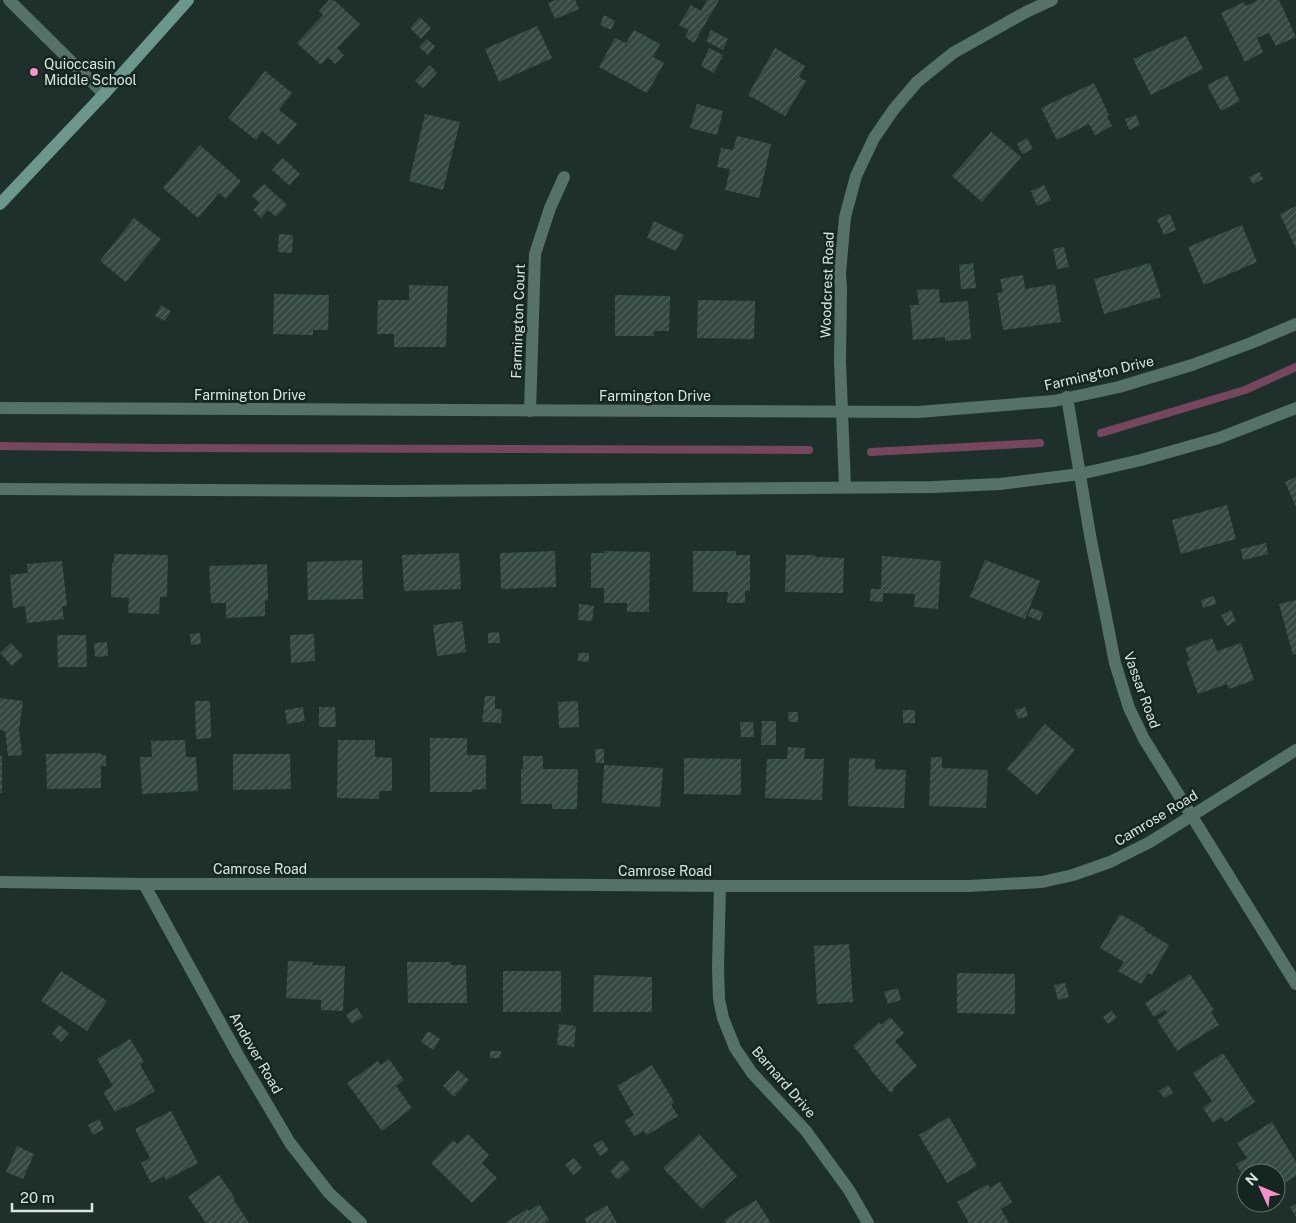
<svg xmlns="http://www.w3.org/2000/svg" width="1296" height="1223" viewBox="0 0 1296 1223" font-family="'Public Sans',sans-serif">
  <defs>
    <pattern id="building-hatch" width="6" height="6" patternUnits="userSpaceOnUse" patternTransform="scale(1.25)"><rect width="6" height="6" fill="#344843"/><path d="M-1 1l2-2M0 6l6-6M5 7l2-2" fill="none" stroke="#51625e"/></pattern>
  </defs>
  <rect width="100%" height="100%" fill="#1e302c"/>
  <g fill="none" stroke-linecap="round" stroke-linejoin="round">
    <!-- stream -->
    <g stroke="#76465f" stroke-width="8">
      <path d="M 1101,433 L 1245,390 L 1296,367"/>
      <path d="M 0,446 L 156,448 L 809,450"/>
      <path d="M 871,452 L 1040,443"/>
    </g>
  </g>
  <!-- building -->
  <g fill="url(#building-hatch)">
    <path d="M 329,0 L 334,0 L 360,24 L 337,48 L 344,55 L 335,64 L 328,57 L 321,65 L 297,43 L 323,15 L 319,11 Z"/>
    <path d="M 555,0 L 575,0 L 579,9 L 555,19 L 548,3 Z"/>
    <path d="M 707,0 L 719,0 L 694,43 L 685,37 L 689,30 L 679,25 L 691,5 L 701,11 Z"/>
    <path d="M 1258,0 L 1279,0 L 1296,37 L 1276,46 L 1269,33 L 1257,38 L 1263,52 L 1245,62 L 1221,13 L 1244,2 L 1246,6 Z"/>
    <path d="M 604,15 L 615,21 L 611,30 L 600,25 Z"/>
    <path d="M 420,17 L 431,28 L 421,39 L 410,28 Z"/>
    <path d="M 537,26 L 552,58 L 499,82 L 485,49 Z"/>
    <path d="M 634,30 L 660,44 L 653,57 L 664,63 L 647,93 L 599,67 L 615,38 L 626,43 Z"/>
    <path d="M 711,30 L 728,39 L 723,50 L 706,41 Z"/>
    <path d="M 1186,36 L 1203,69 L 1151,95 L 1133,59 Z"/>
    <path d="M 427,39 L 435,46 L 428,55 L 419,47 Z"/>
    <path d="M 709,48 L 723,55 L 714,73 L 701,66 Z"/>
    <path d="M 775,48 L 805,66 L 799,77 L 806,81 L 785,116 L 748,95 Z"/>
    <path d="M 430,65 L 437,73 L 423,88 L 415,81 Z"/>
    <path d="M 265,71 L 292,93 L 279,110 L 297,124 L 279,145 L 262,131 L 256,140 L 228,118 Z"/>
    <path d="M 1227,75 L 1240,101 L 1221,111 L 1207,85 Z"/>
    <path d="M 1094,83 L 1109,115 L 1107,116 L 1112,126 L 1095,135 L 1089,124 L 1057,140 L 1041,108 Z"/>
    <path d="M 697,104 L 723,111 L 717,135 L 690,128 Z"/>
    <path d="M 425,114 L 460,122 L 443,190 L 409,181 Z"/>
    <path d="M 1136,115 L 1140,125 L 1129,130 L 1125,119 Z"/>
    <path d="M 991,132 L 1021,157 L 982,202 L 952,176 Z"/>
    <path d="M 737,136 L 771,144 L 759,198 L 725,190 L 730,169 L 717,167 L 721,148 L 733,150 Z"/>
    <path d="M 1027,138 L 1033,149 L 1022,154 L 1017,144 Z"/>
    <path d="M 200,145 L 241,181 L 226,199 L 219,193 L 198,218 L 163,188 Z"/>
    <path d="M 283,158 L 300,174 L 289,185 L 272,170 Z"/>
    <path d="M 1259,172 L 1263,179 L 1253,184 L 1249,177 Z"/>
    <path d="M 264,184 L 287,205 L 276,217 L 268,210 L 261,218 L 253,210 L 260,203 L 252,196 Z"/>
    <path d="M 1044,185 L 1051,200 L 1037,206 L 1031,191 Z"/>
    <path d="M 1296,206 L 1296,249 L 1280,214 Z"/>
    <path d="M 1170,214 L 1176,230 L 1164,235 L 1157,219 Z"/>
    <path d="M 134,218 L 161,239 L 126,282 L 100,261 Z"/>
    <path d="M 654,221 L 684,235 L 676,251 L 647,238 Z"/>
    <path d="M 1242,225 L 1257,262 L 1204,285 L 1188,247 Z"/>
    <path d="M 279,234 L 293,235 L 292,253 L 278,252 Z"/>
    <path d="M 1064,247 L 1069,267 L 1057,269 L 1053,249 Z"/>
    <path d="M 973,263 L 976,288 L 961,289 L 959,265 Z"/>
    <path d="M 1150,263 L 1161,297 L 1104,314 L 1094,279 Z"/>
    <path d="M 1023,275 L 1025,289 L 1055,284 L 1061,322 L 1003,330 L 997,293 L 1003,292 L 1000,279 Z"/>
    <path d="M 409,285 L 448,286 L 446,347 L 394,347 L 394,334 L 377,334 L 378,300 L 409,300 Z"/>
    <path d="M 939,289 L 940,303 L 968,301 L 971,339 L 945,341 L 945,337 L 913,340 L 910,305 L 919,305 L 917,290 Z"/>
    <path d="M 274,294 L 329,295 L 328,330 L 313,330 L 313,335 L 273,334 Z"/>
    <path d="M 615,295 L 670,296 L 669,331 L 654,331 L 654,336 L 615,336 Z"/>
    <path d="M 698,300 L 755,301 L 754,339 L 697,338 Z"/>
    <path d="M 161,305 L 171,311 L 165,321 L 155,316 Z"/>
    <path d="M 1296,477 L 1296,507 L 1285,482 Z"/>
    <path d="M 1227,505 L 1236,539 L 1181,554 L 1172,520 Z"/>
    <path d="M 1266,543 L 1268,554 L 1243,560 L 1241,549 Z"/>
    <path d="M 555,551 L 556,587 L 501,589 L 500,553 Z"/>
    <path d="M 604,551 L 650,552 L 649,612 L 627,612 L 627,603 L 604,603 L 604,588 L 591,588 L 591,553 L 604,553 Z"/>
    <path d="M 693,551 L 736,551 L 736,555 L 750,555 L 750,591 L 745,591 L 745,603 L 727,603 L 728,592 L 693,592 Z"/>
    <path d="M 459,553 L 461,589 L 404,591 L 402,555 Z"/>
    <path d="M 114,554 L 168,555 L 167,597 L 160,597 L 159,614 L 128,613 L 129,598 L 111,597 L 112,563 L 114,563 Z"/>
    <path d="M 786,555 L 815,555 L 815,557 L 844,558 L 843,593 L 785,592 Z"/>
    <path d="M 882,556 L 941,561 L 938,609 L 914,607 L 915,594 L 883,593 L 883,602 L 870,601 L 871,589 L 881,589 Z"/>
    <path d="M 362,560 L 363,599 L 308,600 L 307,562 Z"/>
    <path d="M 985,560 L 1040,581 L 1025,619 L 970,597 Z"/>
    <path d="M 62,561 L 67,606 L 62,606 L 64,619 L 27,623 L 25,606 L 13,608 L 10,575 L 28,573 L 27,564 Z"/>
    <path d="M 267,564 L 268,600 L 265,601 L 265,616 L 226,618 L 226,603 L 211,603 L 209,566 Z"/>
    <path d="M 1214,596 L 1216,604 L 1203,608 L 1201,600 Z"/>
    <path d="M 1296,600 L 1296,654 L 1293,655 L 1279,604 Z"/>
    <path d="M 579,604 L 594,606 L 592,621 L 578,620 Z"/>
    <path d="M 1031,608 L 1043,612 L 1040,621 L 1028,616 Z"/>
    <path d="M 1231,610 L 1236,621 L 1227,626 L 1221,615 Z"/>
    <path d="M 462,621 L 466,652 L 437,656 L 433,625 Z"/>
    <path d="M 499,632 L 500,643 L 488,643 L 488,633 Z"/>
    <path d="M 200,633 L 201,644 L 191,645 L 190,634 Z"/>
    <path d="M 314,634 L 315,661 L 291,663 L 290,635 Z"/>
    <path d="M 57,635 L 86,635 L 87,667 L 58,667 Z"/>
    <path d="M 1212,638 L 1217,651 L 1241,643 L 1254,680 L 1229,689 L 1227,684 L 1198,694 L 1186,661 L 1190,660 L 1185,648 Z"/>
    <path d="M 107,642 L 108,656 L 95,657 L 94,643 Z"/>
    <path d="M 11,643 L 23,656 L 12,666 L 0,653 Z"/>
    <path d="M 578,653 L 589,653 L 589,662 L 578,661 Z"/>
    <path d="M 485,696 L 495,696 L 495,709 L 502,709 L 501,723 L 482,722 Z"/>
    <path d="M 0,698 L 23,701 L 19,730 L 22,755 L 8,756 L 5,731 L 0,730 Z"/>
    <path d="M 195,701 L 210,701 L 211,738 L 196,739 Z"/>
    <path d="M 578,701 L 579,727 L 559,728 L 558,702 Z"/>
    <path d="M 303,707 L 305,721 L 287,724 L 285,710 Z"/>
    <path d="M 319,707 L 335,707 L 336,727 L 319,727 Z"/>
    <path d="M 1025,707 L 1028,716 L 1018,719 L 1015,710 Z"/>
    <rect x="903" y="710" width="12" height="13"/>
    <path d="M 788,712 L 798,712 L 798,722 L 789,722 Z"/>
    <path d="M 762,721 L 776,721 L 776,745 L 761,745 Z"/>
    <path d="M 740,722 L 753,722 L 754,737 L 741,737 Z"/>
    <path d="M 1045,724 L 1075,750 L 1037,795 L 1007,769 Z"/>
    <path d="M 430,738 L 467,738 L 467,755 L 486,755 L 486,789 L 472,790 L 472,792 L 430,792 Z"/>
    <path d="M 185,740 L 186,757 L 196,757 L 198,791 L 142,794 L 140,757 L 152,757 L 151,741 Z"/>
    <path d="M 338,740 L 375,740 L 375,757 L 392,758 L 392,791 L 379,791 L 379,799 L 337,798 Z"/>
    <path d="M 788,747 L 805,748 L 804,759 L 824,759 L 822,800 L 765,798 L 767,759 L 787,759 Z"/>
    <path d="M 595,749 L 604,749 L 604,763 L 596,763 Z"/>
    <path d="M 101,753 L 101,755 L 106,755 L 106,766 L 101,766 L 101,788 L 47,789 L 46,754 Z"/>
    <path d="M 233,754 L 290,754 L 291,789 L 233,790 Z"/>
    <rect x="0" y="756" width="2" height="37"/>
    <path d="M 523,756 L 543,756 L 543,769 L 578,769 L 577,809 L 552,809 L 552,804 L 521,804 L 521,769 L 523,769 Z"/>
    <path d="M 931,757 L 942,757 L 942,768 L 988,770 L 986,808 L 929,806 Z"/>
    <path d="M 684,758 L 741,759 L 741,795 L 684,794 Z"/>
    <path d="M 849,758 L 875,759 L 875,769 L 906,770 L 904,808 L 848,806 Z"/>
    <path d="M 604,765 L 663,768 L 660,807 L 602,803 Z"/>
    <path d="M 1120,914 L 1146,929 L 1144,930 L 1169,945 L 1152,975 L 1148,973 L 1141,984 L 1118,971 L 1124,962 L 1100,948 Z"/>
    <path d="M 849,944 L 853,1002 L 817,1004 L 814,946 Z"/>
    <path d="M 288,961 L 313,962 L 312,965 L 345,966 L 343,1011 L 321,1010 L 321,1000 L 286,998 Z"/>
    <path d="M 407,962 L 451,962 L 451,965 L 466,965 L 467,1003 L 408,1003 Z"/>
    <path d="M 61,971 L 107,1001 L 87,1031 L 41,1001 Z"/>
    <rect x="503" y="971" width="58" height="41"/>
    <path d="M 957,973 L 1015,974 L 1015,1014 L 957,1013 Z"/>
    <path d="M 1190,974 L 1214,1010 L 1211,1012 L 1219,1025 L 1177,1051 L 1157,1020 L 1167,1013 L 1165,1010 L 1154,1017 L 1145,1003 Z"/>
    <path d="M 594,975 L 652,977 L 652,1012 L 593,1012 Z"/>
    <path d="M 1065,983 L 1069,997 L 1058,1000 L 1054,985 Z"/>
    <path d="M 898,988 L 901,1000 L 888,1004 L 884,992 Z"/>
    <path d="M 357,1008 L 363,1017 L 352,1024 L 346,1015 Z"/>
    <path d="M 1112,1011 L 1117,1018 L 1108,1024 L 1103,1017 Z"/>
    <path d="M 890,1017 L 904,1033 L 895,1041 L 917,1066 L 893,1088 L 894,1090 L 891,1093 L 870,1069 L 871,1068 L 853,1046 L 879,1022 L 881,1025 Z"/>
    <path d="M 559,1024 L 576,1026 L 574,1047 L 557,1045 Z"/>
    <path d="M 59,1025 L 69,1033 L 61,1042 L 52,1034 Z"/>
    <path d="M 428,1031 L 440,1039 L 433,1050 L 421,1042 Z"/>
    <path d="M 130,1039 L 144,1062 L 140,1064 L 155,1091 L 126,1108 L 125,1106 L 115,1112 L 103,1092 L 113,1086 L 97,1059 Z"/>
    <path d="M 490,1051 L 501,1051 L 500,1058 L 490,1058 Z"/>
    <path d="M 1223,1053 L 1255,1102 L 1225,1122 L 1222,1117 L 1213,1123 L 1203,1108 L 1212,1101 L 1193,1073 Z"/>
    <path d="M 389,1059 L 404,1080 L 396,1086 L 412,1108 L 382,1131 L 347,1083 L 378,1061 L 381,1065 Z"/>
    <path d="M 652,1065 L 674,1102 L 671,1105 L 678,1116 L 647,1135 L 644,1131 L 634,1136 L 625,1121 L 634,1115 L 617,1086 Z"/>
    <path d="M 458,1070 L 469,1080 L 454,1097 L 443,1086 Z"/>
    <path d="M 1168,1085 L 1173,1093 L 1164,1098 L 1159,1091 Z"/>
    <path d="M 171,1111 L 198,1163 L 166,1180 L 164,1176 L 151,1183 L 141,1163 L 150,1158 L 135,1129 Z"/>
    <path d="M 949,1117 L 977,1166 L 947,1183 L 919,1135 Z"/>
    <path d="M 99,1119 L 104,1129 L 93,1135 L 88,1125 Z"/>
    <path d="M 1272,1122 L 1296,1162 L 1296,1176 L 1276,1188 L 1276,1173 L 1246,1173 L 1246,1181 L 1236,1164 L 1247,1158 L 1237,1143 Z"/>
    <path d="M 468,1134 L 489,1155 L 482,1163 L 497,1178 L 472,1203 L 431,1163 L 453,1140 L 457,1144 Z"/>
    <path d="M 699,1134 L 737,1176 L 702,1209 L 663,1168 Z"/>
    <path d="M 602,1140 L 609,1150 L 600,1156 L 593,1145 Z"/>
    <path d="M 17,1146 L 34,1154 L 23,1179 L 6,1172 Z"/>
    <path d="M 574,1158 L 582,1168 L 573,1175 L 565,1165 Z"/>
    <path d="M 622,1160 L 630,1169 L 618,1180 L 610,1171 Z"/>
    <path d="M 219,1175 L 235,1198 L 233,1199 L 249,1223 L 206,1223 L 188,1197 Z"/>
    <path d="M 1000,1182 L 1012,1202 L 1001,1209 L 1009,1223 L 969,1223 L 957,1202 L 988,1184 L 990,1188 Z"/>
    <path d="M 756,1200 L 771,1223 L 726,1223 L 724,1220 Z"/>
    <path d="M 539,1204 L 549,1220 L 545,1223 L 505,1223 L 527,1209 L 529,1211 Z"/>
    <path d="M 1296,1204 L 1296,1217 L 1290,1207 Z"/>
    <path d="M 607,1205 L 617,1223 L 587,1223 L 584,1219 Z"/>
  </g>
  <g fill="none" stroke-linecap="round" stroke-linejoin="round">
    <!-- service -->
    <path stroke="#55716a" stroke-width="12" d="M 9,0 L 104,94"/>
    <!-- minor -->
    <g stroke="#55716a" stroke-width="12">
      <path d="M 1067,397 L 1090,535 L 1115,663 L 1129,708 L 1144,739 L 1296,984"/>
      <path d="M 530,411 L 535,254 L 550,208 L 564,177"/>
      <path d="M 845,487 L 840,361 L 841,290 L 840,273 L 845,217 L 856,176 L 874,138 L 894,109 L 917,82 L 953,53 L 1026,12 L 1052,0"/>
      <path d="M 0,882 L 144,884 L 473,884 L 720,886 L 969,886 L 1042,882 L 1073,875 L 1110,862 L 1150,842 L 1296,750"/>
      <path d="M 144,884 L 238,1055 L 290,1143 L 329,1193 L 361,1223"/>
      <path d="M 720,886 L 718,967 L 719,999 L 723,1018 L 735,1048 L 752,1073 L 806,1131 L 849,1190 L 868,1223"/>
    </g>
    <!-- tertiary -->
    <g stroke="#55716a" stroke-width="12">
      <path d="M 0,408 L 918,412 L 1054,401 L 1119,387 L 1192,365 L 1251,343 L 1296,324"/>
      <path d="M 0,489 L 392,491 L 933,487 L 1000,484 L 1080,474 L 1141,460 L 1219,438 L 1296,408"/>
    </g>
    <!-- secondary -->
    <path stroke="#6b978d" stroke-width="12" d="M 0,204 L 104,94 L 188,0"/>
  </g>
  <!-- markers -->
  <circle fill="#f98fc8" stroke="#142622" stroke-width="2" cx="34" cy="72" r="5"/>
  <g text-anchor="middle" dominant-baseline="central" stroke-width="5" stroke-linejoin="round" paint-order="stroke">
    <!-- poi labels -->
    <g font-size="14" fill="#d9e5e2" stroke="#142622" text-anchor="start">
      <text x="44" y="64">Quioccasin<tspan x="44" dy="16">Middle School</tspan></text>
    </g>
    <!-- street labels -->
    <g font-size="14" fill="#d9e5e2" stroke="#142622">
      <text transform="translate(827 285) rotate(-88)">Woodcrest Road</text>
      <text transform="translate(518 321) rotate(-88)">Farmington Court</text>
      <text transform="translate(1099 373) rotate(-13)">Farmington Drive</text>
      <text x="250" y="395">Farmington Drive</text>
      <text x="655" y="396">Farmington Drive</text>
      <text transform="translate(1142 690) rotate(70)">Vassar Road</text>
      <text transform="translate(1156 818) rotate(-31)">Camrose Road</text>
      <text x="260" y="869">Camrose Road</text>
      <text x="665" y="871">Camrose Road</text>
      <text transform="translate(256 1053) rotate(60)">Andover Road</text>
      <text transform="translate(784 1082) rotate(49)">Barnard Drive</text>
    </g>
  </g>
  <!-- north arrow -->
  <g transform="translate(1261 1188) rotate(314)"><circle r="24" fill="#142622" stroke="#63726f"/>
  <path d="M0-4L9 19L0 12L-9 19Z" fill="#f98fc8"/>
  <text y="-8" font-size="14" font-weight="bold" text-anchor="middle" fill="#d9e5e2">N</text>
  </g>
  <!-- scale -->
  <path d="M12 1203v8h80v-8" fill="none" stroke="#d9e5e2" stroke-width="2.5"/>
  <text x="20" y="1203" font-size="15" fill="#d9e5e2" stroke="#142622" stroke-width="4" paint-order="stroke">20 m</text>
</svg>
